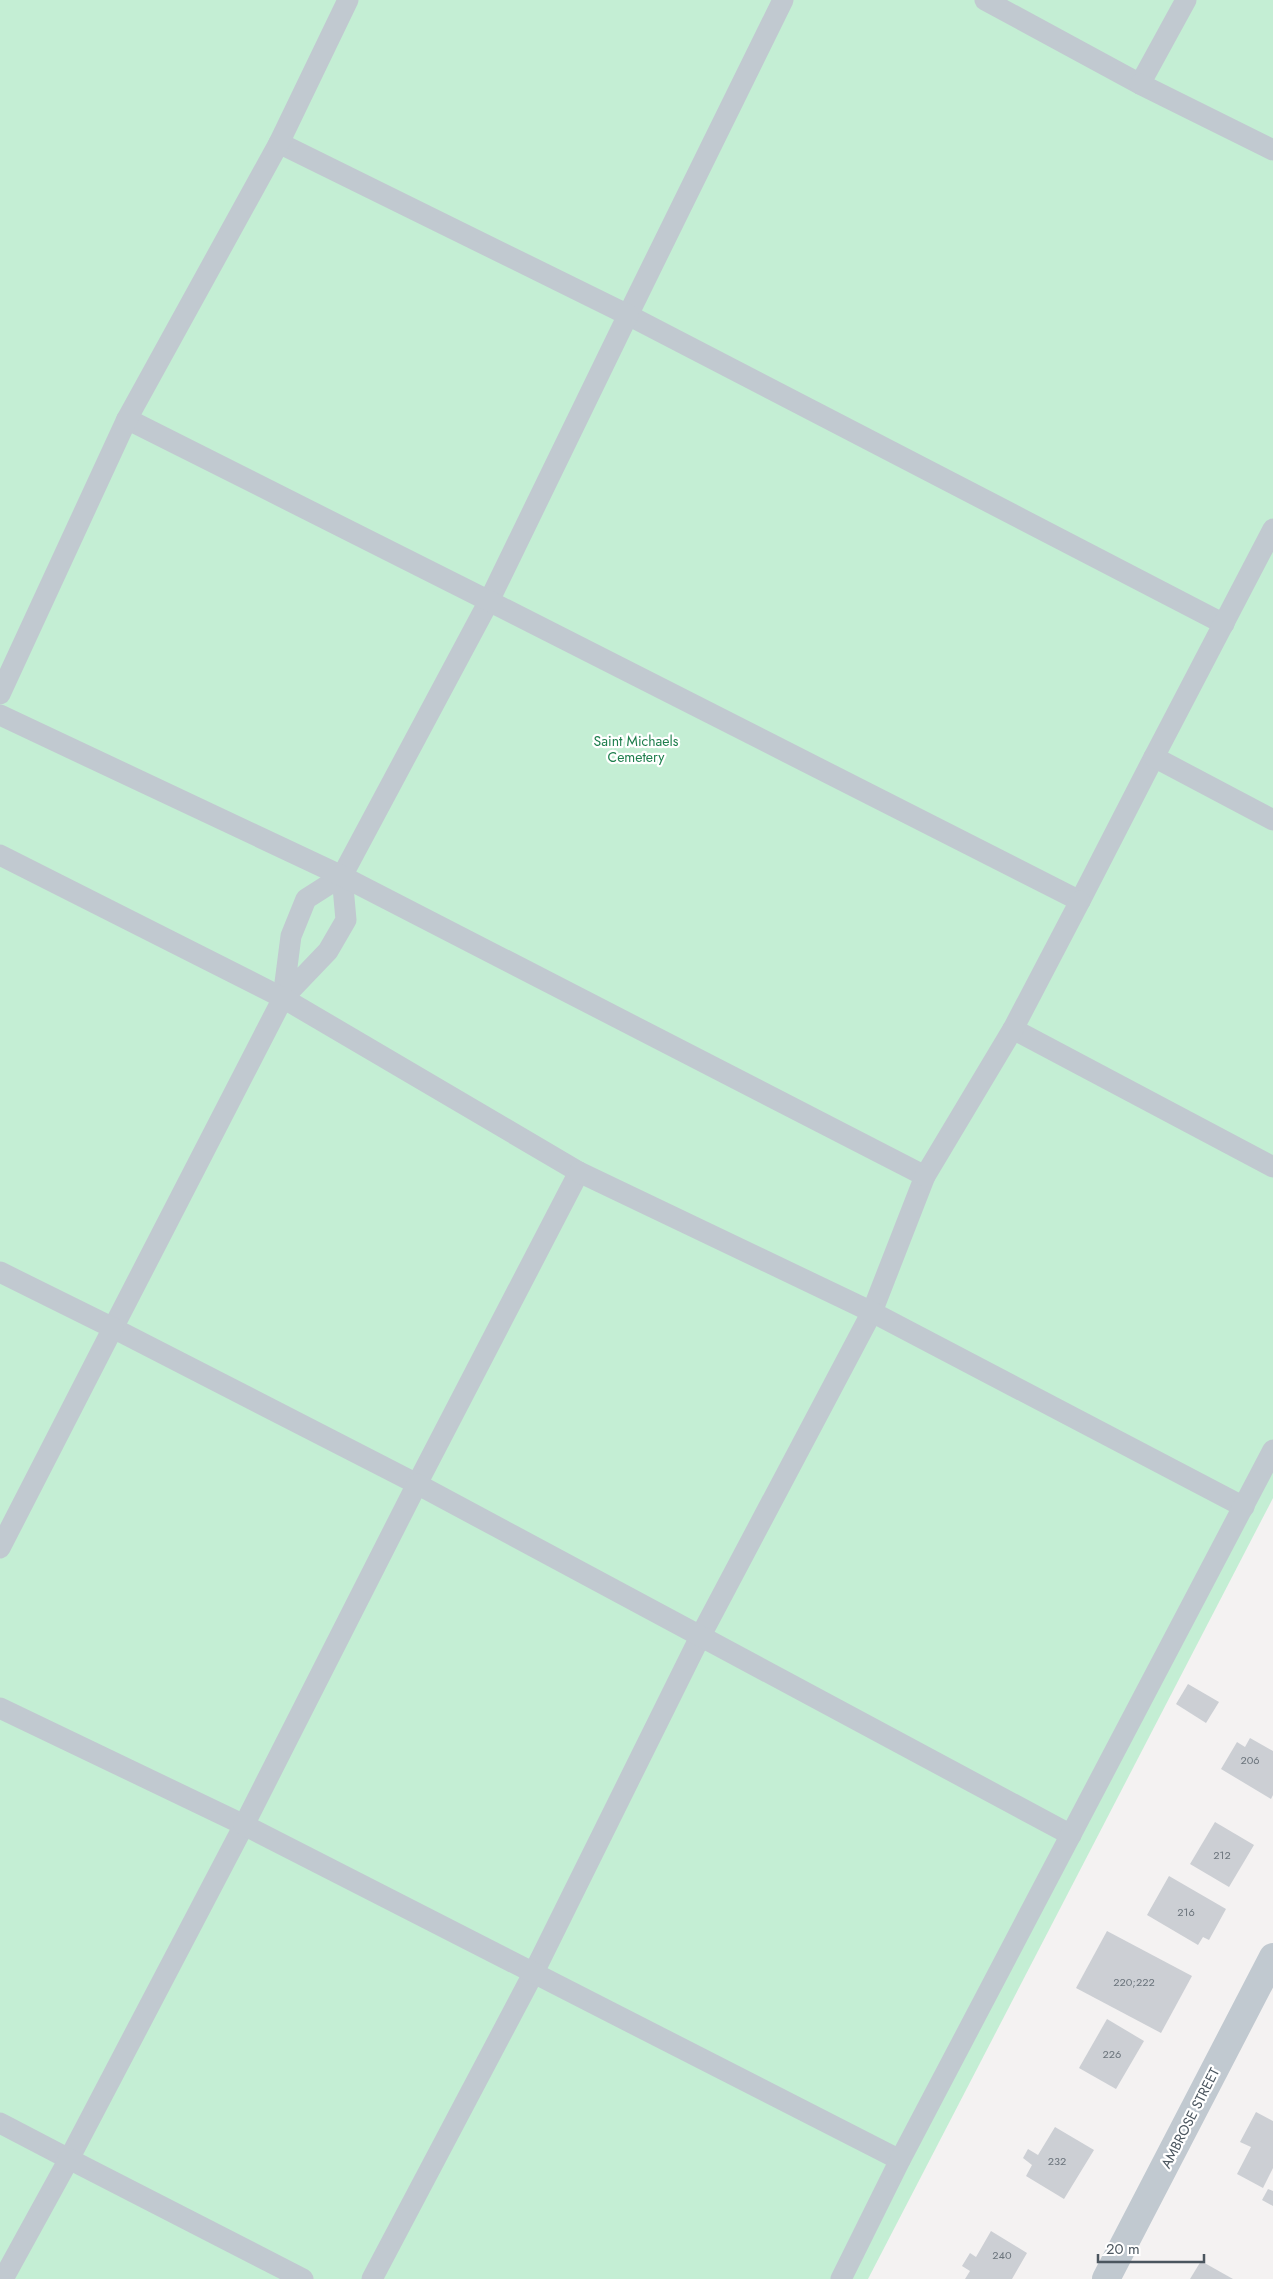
<svg xmlns="http://www.w3.org/2000/svg" width="1273" height="2279" viewBox="0 0 1273 2279" font-family="Jost,sans-serif">
  <rect width="100%" height="100%" fill="#f4f2f2"/>
  <!-- green -->
  <path fill="#c4eed4" d="M 0,0 L 1273,0 L 1273,1498 L 868,2279 L 0,2279 Z"/>
  <!-- building -->
  <g fill="#cccfd4">
    <path d="M 1188,1684 L 1219,1702 L 1206,1723 L 1176,1704 Z"/>
    <path d="M 1250,1738 L 1273,1751 L 1273,1795 L 1271,1799 L 1221,1769 L 1237,1742 L 1245,1747 Z"/>
    <path d="M 1215,1822 L 1254,1845 L 1229,1887 L 1190,1864 Z"/>
    <path d="M 1169,1876 L 1226,1909 L 1209,1940 L 1203,1937 L 1198,1945 L 1147,1915 Z"/>
    <path d="M 1107,1931 L 1192,1976 L 1161,2033 L 1076,1988 Z"/>
    <path d="M 1107,2019 L 1144,2041 L 1116,2089 L 1079,2068 Z"/>
    <path d="M 1256,2112 L 1273,2121 L 1273,2168 L 1263,2188 L 1237,2174 L 1251,2147 L 1240,2142 Z"/>
    <path d="M 1055,2127 L 1094,2150 L 1064,2199 L 1026,2176 L 1032,2165 L 1023,2158 L 1028,2149 L 1038,2155 Z"/>
    <path d="M 1268,2189 L 1273,2191 L 1273,2206 L 1262,2200 Z"/>
    <path d="M 991,2231 L 1027,2253 L 1012,2279 L 965,2279 L 970,2271 L 962,2266 L 970,2253 L 976,2257 Z"/>
    <path d="M 1201,2261 L 1233,2279 L 1190,2279 Z"/>
  </g>
  <g fill="none" stroke-linecap="round" stroke-linejoin="round">
    <!-- service -->
    <g stroke="#c1c9d0" stroke-width="21">
      <path d="M 783,0 L 628,315 L 1224,624"/>
      <path d="M 985,0 L 1140,84 L 1186,0"/>
      <path d="M 1140,84 L 1273,150"/>
      <path d="M 279,143 L 628,315 L 489,601 L 342,876 L 346,920 L 328,951 L 283,998 L 291,936 L 306,899 L 342,876"/>
      <path d="M 127,419 L 489,601 L 1080,901 L 1154,757"/>
      <path d="M 1273,529 L 1154,757 L 1273,820"/>
      <path d="M 0,694 L 127,419 L 279,143 L 348,0"/>
      <path d="M 0,715 L 342,876 L 925,1176 L 872,1312 L 700,1637 L 533,1974 L 372,2279"/>
      <path d="M 0,855 L 283,998 L 579,1172 L 417,1484 L 113,1328 L 283,998"/>
      <path d="M 1013,1029 L 1273,1167"/>
      <path d="M 579,1172 L 872,1312 L 1244,1507"/>
      <path d="M 925,1176 L 1013,1029 L 1080,901"/>
      <path d="M 0,1272 L 113,1328 L 0,1548"/>
      <path d="M 0,1708 L 244,1825 L 69,2159 L 0,2123"/>
      <path d="M 900,2160 L 244,1825 L 417,1484 L 1071,1835"/>
      <path d="M 3,2279 L 69,2159 L 303,2279"/>
      <path d="M 841,2279 L 900,2160 L 1273,1450"/>
    </g>
    <!-- minor -->
    <path stroke="#c1c9d0" stroke-width="28" d="M 1106,2279 L 1273,1957"/>
  </g>
  <g text-anchor="middle" dominant-baseline="central" stroke-width="4.5" stroke-linejoin="round" paint-order="stroke">
    <!-- number labels -->
    <g font-size="11" fill="#6b747c">
      <text x="1250" y="1760">206</text>
      <text x="1222" y="1855">212</text>
      <text x="1186" y="1912">216</text>
      <text x="1134" y="1982">220;222</text>
      <text x="1112" y="2054">226</text>
      <text x="1057" y="2161">232</text>
      <text x="1002" y="2255">240</text>
    </g>
    <!-- park labels -->
    <g font-size="14" fill="#1d7e4c" stroke="#fff">
      <text x="636" y="741">Saint Michaels<tspan x="636" dy="16">Cemetery</tspan></text>
    </g>
    <!-- street labels -->
    <g font-size="14" fill="#4b565f" stroke="#fff">
      <text transform="translate(1190 2118) rotate(-63)">AMBROSE STREET</text>
    </g>
  </g>
  <!-- scale -->
  <path d="M1098 2254v8h106v-8" fill="none" stroke="#4b565f" stroke-width="2.5"/>
  <text x="1106" y="2254" font-size="15" fill="#4b565f" stroke="#ffffff" stroke-width="4" paint-order="stroke">20 m</text>
</svg>
